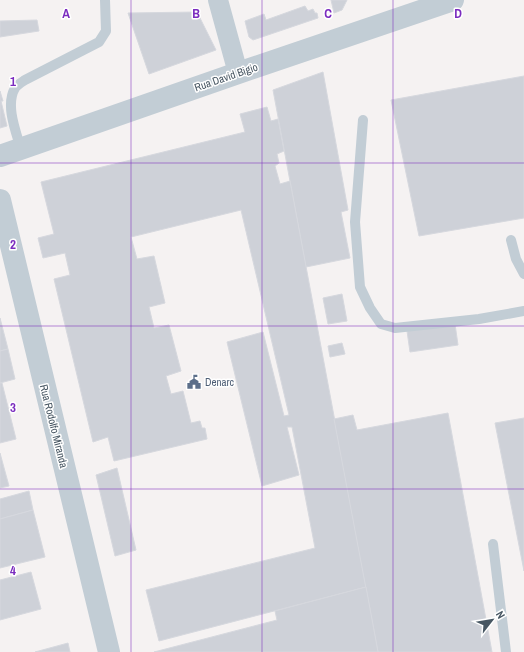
<svg xmlns="http://www.w3.org/2000/svg" width="524" height="652" viewBox="0 0 524 652" font-family="'Archivo Narrow',sans-serif">
  <rect width="100%" height="100%" fill="#f5f2f2"/>
  <!-- building -->
  <g fill="#ced1d8" stroke="#d6d8de">
    <path d="M 331,0 L 347,0 L 342,10 L 334,13 Z"/>
    <path d="M 305,6 L 308,11 L 313,9 L 315,13 L 317,13 L 318,18 L 253,40 L 249,37 L 245,21 L 264,14 L 266,20 Z"/>
    <path d="M 197,12 L 216,50 L 149,74 L 128,13 Z"/>
    <path d="M 37,20 L 39,31 L 0,37 L 0,21 Z"/>
    <path d="M 323,72 L 348,210 L 341,212 L 350,258 L 306,267 L 273,90 Z"/>
    <path d="M 524,76 L 524,218 L 419,236 L 391,100 Z"/>
    <path d="M 0,91 L 3,101 L 1,101 L 7,126 L 0,128 Z"/>
    <path d="M 267,107 L 271,121 L 278,119 L 284,151 L 277,154 L 279,163 L 275,166 L 280,184 L 290,181 L 366,587 L 159,641 L 146,590 L 315,548 L 292,427 L 287,427 L 299,475 L 262,486 L 227,342 L 263,332 L 284,416 L 289,415 L 241,210 L 131,237 L 137,259 L 154,256 L 165,303 L 149,307 L 154,328 L 169,325 L 181,371 L 166,376 L 171,394 L 183,391 L 191,423 L 200,421 L 202,428 L 205,428 L 207,439 L 114,461 L 108,437 L 93,442 L 54,279 L 70,275 L 65,253 L 43,258 L 38,238 L 54,234 L 41,182 L 245,132 L 240,114 Z"/>
    <path d="M 342,294 L 347,321 L 328,324 L 323,298 Z"/>
    <path d="M 0,318 L 8,349 L 0,351 Z"/>
    <path d="M 455,324 L 458,345 L 410,352 L 407,331 Z"/>
    <path d="M 342,343 L 345,354 L 330,357 L 328,346 Z"/>
    <path d="M 8,349 L 15,379 L 0,383 L 0,351 Z"/>
    <path d="M 0,383 L 2,383 L 16,439 L 0,443 Z"/>
    <path d="M 448,413 L 492,652 L 378,652 L 334,419 L 353,415 L 357,430 Z"/>
    <path d="M 524,418 L 524,571 L 495,423 Z"/>
    <path d="M 0,453 L 9,486 L 0,488 Z"/>
    <path d="M 117,468 L 136,550 L 115,556 L 96,475 Z"/>
    <path d="M 29,491 L 33,510 L 0,519 L 0,499 Z"/>
    <path d="M 33,510 L 45,557 L 0,568 L 0,519 Z"/>
    <path d="M 31,572 L 41,609 L 0,620 L 0,580 Z"/>
    <path d="M 366,587 L 378,652 L 154,652 L 277,620 L 275,611 Z"/>
    <path d="M 68,643 L 70,652 L 35,652 Z"/>
  </g>
  <g fill="none" stroke-linecap="round" stroke-linejoin="round">
    <!-- service -->
    <g stroke="#c2cdd5" stroke-width="10">
      <path d="M 363,120 L 355,222 L 360,287 L 370,308 L 381,324 L 395,328 L 479,319 L 524,311"/>
      <path d="M 21,149 C 16,132 5,105 15,88 C 17,85 22,82 25,80 L 99,42 L 106,31 L 105,0"/>
      <path d="M 511,240 L 516,259 L 524,274"/>
      <path d="M 493,544 L 506,652"/>
    </g>
    <!-- minor -->
    <path stroke="#c2cdd5" stroke-width="20" d="M 218,0 L 238,73"/>
    <!-- tertiary -->
    <g stroke="#c2cdd5" stroke-width="22">
      <path d="M 0,156 L 238,73 L 453,0"/>
      <path d="M 0,200 L 109,652"/>
    </g>
  </g>
  <!-- grid -->
  <path fill="none" stroke="#7b2cbf" stroke-width="1" stroke-opacity="0.55" d="M 131,0 L 131,652M 262,0 L 262,652M 393,0 L 393,652M 0,163 L 524,163M 0,326 L 524,326M 0,489 L 524,489"/>
  <!-- icons -->
  <defs>
    <symbol id="civic-bare" viewBox="-9 -9 18 18"><path d="M-.6-6.5H3V-4.5H.6V-3L4-1V1h2V6H-6V1h2V-1L-.6-3ZM-1.2 2.5V6h2.4V2.5Z" fill="#5c6f8a" stroke="#fff" stroke-width="2.5" paint-order="stroke"/></symbol>
  </defs>
  <g fill-rule="evenodd">
    <use href="#civic-bare" x="184" y="372" width="20" height="20"/>
  </g>
  <g text-anchor="middle" dominant-baseline="central" stroke-width="3" stroke-linejoin="round" paint-order="stroke">
    <!-- street labels -->
    <g font-size="11" fill="#475662" stroke="#fff">
      <text transform="translate(226 77) rotate(-19)">Rua David Bigio</text>
      <text transform="translate(54 426) rotate(76)">Rua Rodolfo Miranda</text>
    </g>
    <!-- service labels -->
    <g font-size="11" fill="#4e5e75" stroke="#fff" text-anchor="start">
      <text x="205" y="382">Denarc</text>
    </g>
  </g>
  <g font-size="13" text-anchor="middle" font-weight="bold" fill="#7b2cbf" stroke="#fff" stroke-width="3" stroke-linejoin="round" paint-order="stroke">
    <text x="66" y="18">A</text>
    <text x="196" y="18">B</text>
    <text x="328" y="18">C</text>
    <text x="458" y="18">D</text>
    <text x="13" y="86">1</text>
    <text x="13" y="249">2</text>
    <text x="13" y="412">3</text>
    <text x="13" y="575">4</text>
  </g>
  <!-- north arrow -->
  <g transform="translate(492 620) rotate(59)" stroke="#ffffff" stroke-width="3" paint-order="stroke">
  <path d="M0-3L7 15L0 10L-7 15Z" fill="#475662"/>
  <text y="-6" font-size="11" font-weight="bold" text-anchor="middle" fill="#475662">N</text>
  </g>
</svg>
